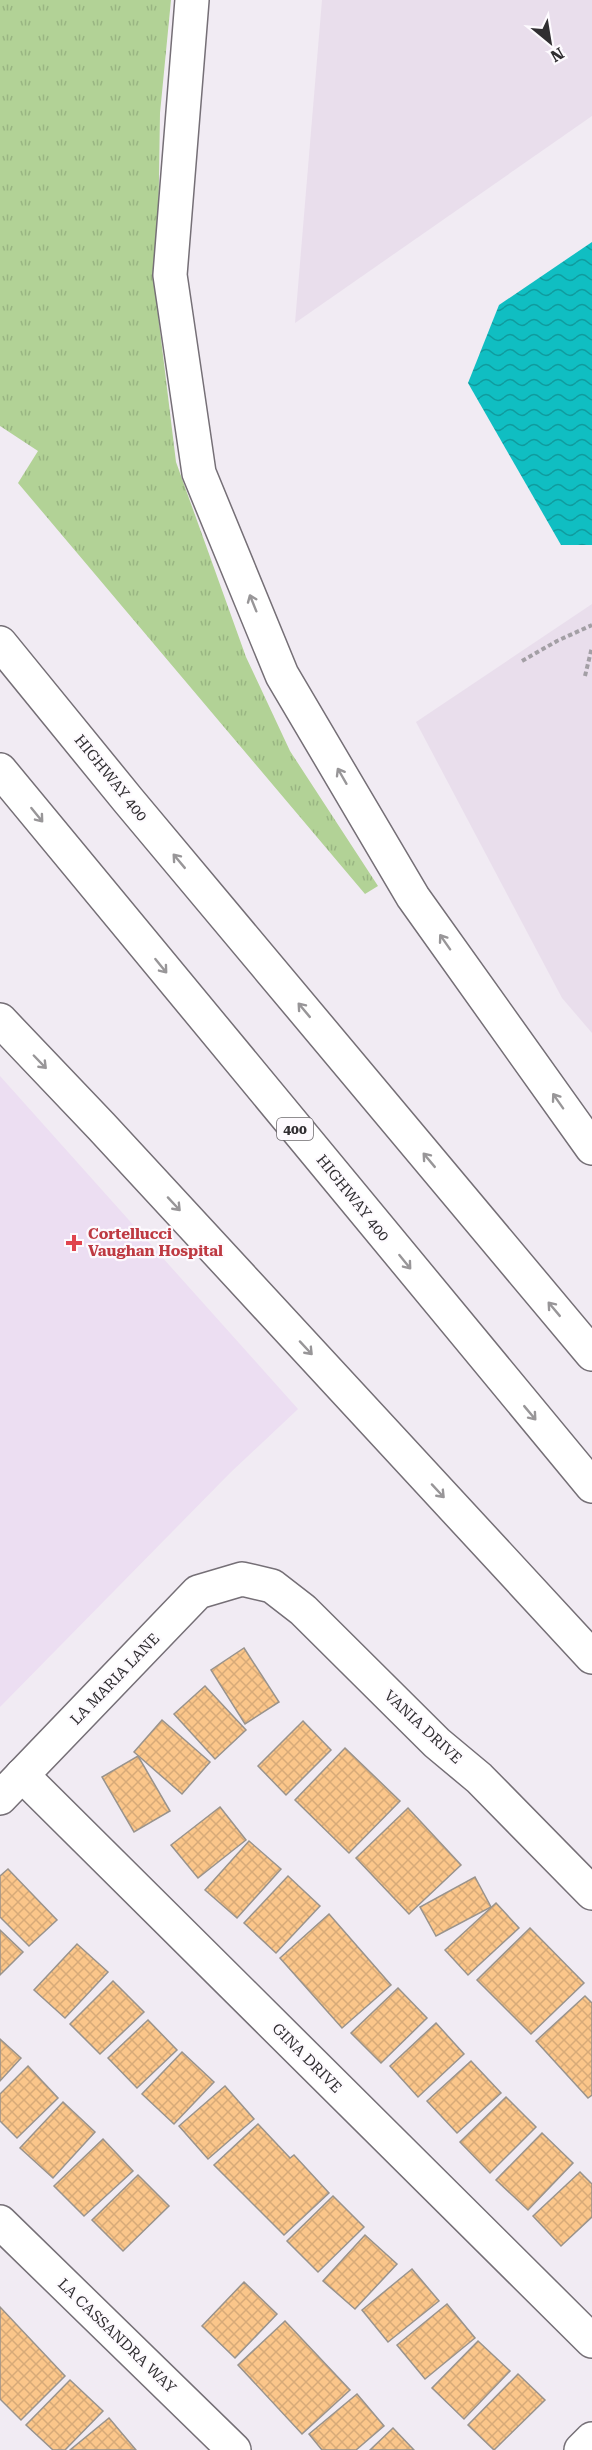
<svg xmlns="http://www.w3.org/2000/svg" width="592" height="2450" viewBox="0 0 592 2450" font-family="'Roboto Serif',serif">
  <defs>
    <pattern id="grass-tufts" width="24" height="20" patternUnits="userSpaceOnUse" patternTransform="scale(1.5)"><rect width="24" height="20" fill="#b2d296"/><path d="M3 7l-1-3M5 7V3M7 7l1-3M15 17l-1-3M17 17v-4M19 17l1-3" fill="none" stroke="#99b582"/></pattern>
    <pattern id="water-waves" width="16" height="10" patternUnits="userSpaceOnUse" patternTransform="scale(1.5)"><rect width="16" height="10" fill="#10bec2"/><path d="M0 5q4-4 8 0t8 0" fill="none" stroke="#109b9e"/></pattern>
    <pattern id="building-cross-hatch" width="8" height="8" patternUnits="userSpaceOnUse" patternTransform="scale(1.5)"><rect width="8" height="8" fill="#fbc68a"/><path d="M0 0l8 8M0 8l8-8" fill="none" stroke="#d7aa78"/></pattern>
  </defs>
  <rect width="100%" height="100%" fill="#f1ebf3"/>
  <!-- built -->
  <g fill="#e9deec">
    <path d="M 322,0 L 592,0 L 592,116 L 295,323 Z"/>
    <path d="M 592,604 L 592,1033 L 562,998 L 416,722 Z"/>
  </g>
  <!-- medical -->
  <path fill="#ecdef2" d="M 0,1076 L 298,1409 L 230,1473 L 0,1707 Z"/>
  <!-- grass -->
  <path fill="url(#grass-tufts)" d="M 0,0 L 171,0 L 160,113 L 157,306 L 176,462 L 246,657 L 290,751 L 378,886 L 365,894 L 18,483 L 38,451 L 0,426 Z"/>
  <!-- water -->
  <path fill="url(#water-waves)" d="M 592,242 L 592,545 L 561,545 L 468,383 L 499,305 Z"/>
  <!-- building -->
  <g fill="url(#building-cross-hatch)" stroke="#99938c" stroke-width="1.5">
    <path d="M 244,1648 L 279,1702 L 245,1724 L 211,1670 Z"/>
    <path d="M 205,1686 L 246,1730 L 215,1759 L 174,1714 Z"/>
    <path d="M 162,1720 L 210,1762 L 182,1794 L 134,1752 Z"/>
    <path d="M 303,1721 L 331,1750 L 286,1795 L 258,1766 Z"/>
    <path d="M 345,1748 L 400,1801 L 349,1853 L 295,1800 Z"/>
    <path d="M 138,1756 L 170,1811 L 134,1832 L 102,1777 Z"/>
    <path d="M 220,1807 L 246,1840 L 198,1878 L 171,1845 Z"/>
    <path d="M 408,1808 L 461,1865 L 409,1914 L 356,1858 Z"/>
    <path d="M 249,1841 L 281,1869 L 237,1918 L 205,1890 Z"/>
    <path d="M 8,1869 L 57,1920 L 29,1946 L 0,1917 L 0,1876 Z"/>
    <path d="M 288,1876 L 320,1906 L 276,1953 L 244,1923 Z"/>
    <path d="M 475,1877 L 491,1907 L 436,1936 L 420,1907 Z"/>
    <path d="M 496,1903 L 519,1928 L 468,1975 L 445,1950 Z"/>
    <path d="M 329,1914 L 391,1985 L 342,2028 L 280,1958 Z"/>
    <path d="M 530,1928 L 584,1983 L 531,2034 L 477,1980 Z"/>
    <path d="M 0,1930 L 23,1952 L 0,1975 Z"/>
    <path d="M 77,1944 L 108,1972 L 65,2018 L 34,1990 Z"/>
    <path d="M 113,1981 L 144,2012 L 100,2054 L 70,2024 Z"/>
    <path d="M 398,1988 L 427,2018 L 381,2063 L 351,2033 Z"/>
    <path d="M 585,1996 L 592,2003 L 592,2095 L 588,2098 L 536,2041 Z"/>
    <path d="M 148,2020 L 177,2050 L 137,2088 L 108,2058 Z"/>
    <path d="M 436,2023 L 464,2054 L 418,2097 L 390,2066 Z"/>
    <path d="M 0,2039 L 21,2058 L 0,2081 Z"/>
    <path d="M 182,2052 L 214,2082 L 174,2124 L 142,2094 Z"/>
    <path d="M 471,2061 L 501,2093 L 457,2133 L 427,2101 Z"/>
    <path d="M 28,2066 L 58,2098 L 17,2138 L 0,2121 L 0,2094 Z"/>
    <path d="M 225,2086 L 254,2119 L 208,2159 L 179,2126 Z"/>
    <path d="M 506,2097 L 536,2127 L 490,2173 L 460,2142 Z"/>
    <path d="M 63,2102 L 95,2132 L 53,2178 L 20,2148 Z"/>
    <path d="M 258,2124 L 290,2158 L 294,2155 L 329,2193 L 284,2235 L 214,2165 Z"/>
    <path d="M 542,2133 L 573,2163 L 528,2210 L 496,2180 Z"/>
    <path d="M 103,2139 L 133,2171 L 84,2216 L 54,2186 Z"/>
    <path d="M 580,2172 L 592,2184 L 592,2217 L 561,2246 L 533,2216 Z"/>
    <path d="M 138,2175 L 169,2206 L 123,2251 L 92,2220 Z"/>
    <path d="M 333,2196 L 364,2227 L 318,2272 L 287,2241 Z"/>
    <path d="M 365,2235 L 397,2264 L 355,2309 L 323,2281 Z"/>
    <path d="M 412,2269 L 439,2301 L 388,2342 L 362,2310 Z"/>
    <path d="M 244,2282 L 277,2314 L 235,2358 L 202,2326 Z"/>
    <path d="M 447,2304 L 475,2338 L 425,2379 L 397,2345 Z"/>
    <path d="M 0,2307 L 65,2376 L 21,2420 L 0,2399 Z"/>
    <path d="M 285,2321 L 350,2390 L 302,2434 L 238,2365 Z"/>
    <path d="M 478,2341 L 510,2371 L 464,2419 L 432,2388 Z"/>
    <path d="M 518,2374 L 545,2400 L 494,2450 L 468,2425 Z"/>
    <path d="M 70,2380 L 103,2411 L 65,2450 L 53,2450 L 26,2425 Z"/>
    <path d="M 357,2394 L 384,2426 L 356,2450 L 322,2450 L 309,2434 Z"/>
    <path d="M 109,2418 L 136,2450 L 70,2450 Z"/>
    <path d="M 393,2428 L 414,2450 L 370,2450 Z"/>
  </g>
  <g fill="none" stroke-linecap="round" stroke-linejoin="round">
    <defs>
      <g id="minor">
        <path d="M 22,1775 L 592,2341"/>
        <path d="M 0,1798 L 198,1592 L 242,1579 L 272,1586 L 303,1610 L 437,1743 L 479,1778 L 592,1893"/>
        <path d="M 0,2222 L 234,2450"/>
        <path d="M 581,2450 L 592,2439"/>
      </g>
      <g id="highway">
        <path d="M 192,0 L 170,275 L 199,473 L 282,675 L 413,897 L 592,1148"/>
        <path d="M 0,643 L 128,800 L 592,1354"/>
        <path d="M 0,770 L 592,1486"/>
        <path d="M 0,1020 L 101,1126 L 592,1657"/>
      </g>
    </defs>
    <!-- minor casing -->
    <use href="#minor" stroke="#756f76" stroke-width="36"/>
    <!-- highway casing -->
    <use href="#highway" stroke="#756f76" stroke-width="36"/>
    <!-- path -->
    <g stroke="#a39fa5" stroke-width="4" stroke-dasharray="4.5 3" stroke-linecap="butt">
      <path d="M 522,661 L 557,641 L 592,625"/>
      <path d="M 585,676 L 592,647"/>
    </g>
    <!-- minor -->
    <use href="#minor" stroke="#fff" stroke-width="33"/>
    <!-- highway -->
    <use href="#highway" stroke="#fff" stroke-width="33"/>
  </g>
  <!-- one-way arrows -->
  <defs><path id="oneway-shaft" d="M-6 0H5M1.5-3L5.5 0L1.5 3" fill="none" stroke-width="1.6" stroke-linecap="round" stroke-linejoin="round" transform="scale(1.5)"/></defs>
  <g stroke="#989698">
    <use href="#oneway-shaft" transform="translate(253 603) rotate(-112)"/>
    <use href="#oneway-shaft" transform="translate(342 776) rotate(-120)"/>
    <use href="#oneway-shaft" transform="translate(37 815) rotate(51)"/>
    <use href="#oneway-shaft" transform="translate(179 861) rotate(-130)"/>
    <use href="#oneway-shaft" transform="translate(445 942) rotate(-125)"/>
    <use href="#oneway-shaft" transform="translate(161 966) rotate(51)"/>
    <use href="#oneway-shaft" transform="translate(304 1010) rotate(-130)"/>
    <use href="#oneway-shaft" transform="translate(40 1062) rotate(46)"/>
    <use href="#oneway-shaft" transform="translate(558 1101) rotate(-125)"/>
    <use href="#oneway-shaft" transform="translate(429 1160) rotate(-130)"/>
    <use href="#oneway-shaft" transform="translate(174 1204) rotate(47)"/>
    <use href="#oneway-shaft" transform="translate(405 1262) rotate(51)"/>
    <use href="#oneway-shaft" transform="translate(554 1309) rotate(-130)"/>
    <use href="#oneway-shaft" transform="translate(306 1348) rotate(47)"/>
    <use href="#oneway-shaft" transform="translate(530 1413) rotate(50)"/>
    <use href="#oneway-shaft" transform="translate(438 1491) rotate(47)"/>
  </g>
  <!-- markers -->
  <path fill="#e0444e" stroke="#fdfafe" stroke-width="2" d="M71 1234h6v6h6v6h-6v6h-6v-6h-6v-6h6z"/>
  <g text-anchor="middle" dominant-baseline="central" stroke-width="4.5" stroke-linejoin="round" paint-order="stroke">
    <!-- shield labels -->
    <rect fill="#fdfafe" stroke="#6e6b6e" stroke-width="1.5" x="277" y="1118" width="36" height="22" rx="4.5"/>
    <g font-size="14" font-weight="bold" fill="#302e31">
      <text x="295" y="1129">400</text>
    </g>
    <!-- street labels -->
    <g font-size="15" fill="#302e31" stroke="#fdfafe">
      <text transform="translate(111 778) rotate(51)">HIGHWAY 400</text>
      <text transform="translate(353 1198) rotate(51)">HIGHWAY 400</text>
      <text transform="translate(115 1679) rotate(-46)">LA MARIA LANE</text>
      <text transform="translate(423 1727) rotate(43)">VANIA DRIVE</text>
      <text transform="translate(307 2058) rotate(45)">GINA DRIVE</text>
      <text transform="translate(117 2336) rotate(44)">LA CASSANDRA WAY</text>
    </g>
    <!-- health labels -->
    <g font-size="15" font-weight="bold" fill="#be3a42" stroke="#fdfafe" text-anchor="start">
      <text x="88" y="1234">Cortellucci<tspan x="88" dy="17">Vaughan Hospital</tspan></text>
    </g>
  </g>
  <!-- north arrow -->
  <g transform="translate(550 42) rotate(150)" stroke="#fdfafe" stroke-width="4.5" paint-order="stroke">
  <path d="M0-4.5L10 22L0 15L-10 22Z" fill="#302e31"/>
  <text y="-9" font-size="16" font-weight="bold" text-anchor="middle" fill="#302e31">N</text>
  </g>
</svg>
